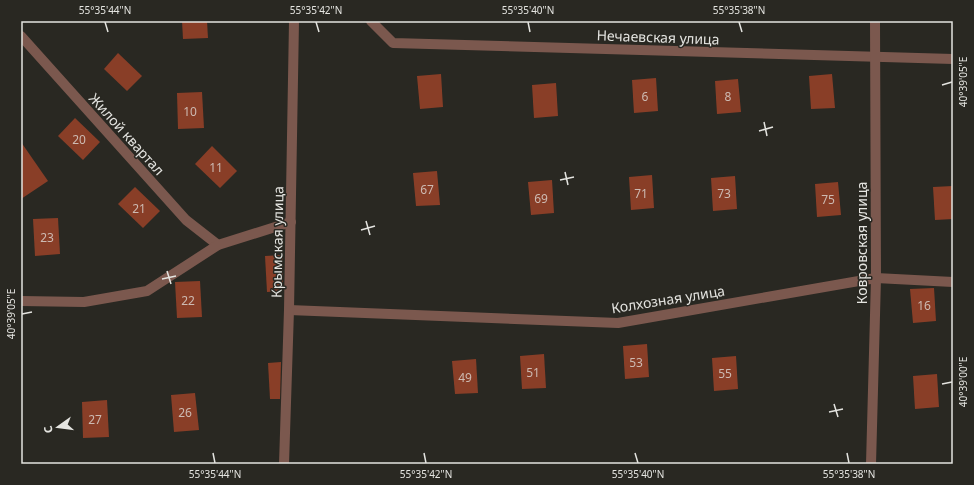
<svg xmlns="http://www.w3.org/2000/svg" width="974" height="485" viewBox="0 0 974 485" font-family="'Noto Sans',sans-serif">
  <rect width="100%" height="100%" fill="#292822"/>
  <!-- building -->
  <g fill="#893e27">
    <path d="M 182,21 L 207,21 L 208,38 L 183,39 Z"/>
    <path d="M 118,53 L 142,76 L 127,91 L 104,69 Z"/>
    <path d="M 441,74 L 443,107 L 420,109 L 417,76 Z"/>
    <path d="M 832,74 L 835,108 L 811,109 L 809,76 Z"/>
    <path d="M 656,78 L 658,111 L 634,113 L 632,80 Z"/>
    <path d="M 738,79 L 741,112 L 717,114 L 715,81 Z"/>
    <path d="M 556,83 L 558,116 L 534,118 L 532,85 Z"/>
    <path d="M 202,92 L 204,128 L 178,129 L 177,93 Z"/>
    <path d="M 75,118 L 100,142 L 83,160 L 58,136 Z"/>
    <path d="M 21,142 L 48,181 L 21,199 Z"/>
    <path d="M 212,146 L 237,171 L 220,188 L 195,164 Z"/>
    <path d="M 437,171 L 440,205 L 416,206 L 413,173 Z"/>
    <path d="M 652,175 L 654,208 L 631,210 L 629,177 Z"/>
    <path d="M 735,176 L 737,209 L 713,211 L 711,178 Z"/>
    <path d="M 552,180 L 554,213 L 531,215 L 528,182 Z"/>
    <path d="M 838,182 L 841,215 L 817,217 L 815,184 Z"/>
    <path d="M 953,186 L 953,219 L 935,220 L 933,187 Z"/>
    <path d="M 135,187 L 160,211 L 143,228 L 118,204 Z"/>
    <path d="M 58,218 L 60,254 L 35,256 L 33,219 Z"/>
    <path d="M 283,255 L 283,291 L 267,292 L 265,256 Z"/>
    <path d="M 200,281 L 202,317 L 177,318 L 175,282 Z"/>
    <path d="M 934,288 L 936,321 L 913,323 L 910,289 Z"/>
    <path d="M 647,344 L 649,377 L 625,379 L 623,346 Z"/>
    <path d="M 544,354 L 546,388 L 522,389 L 520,356 Z"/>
    <path d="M 736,356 L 738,389 L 714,391 L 712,358 Z"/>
    <path d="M 476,359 L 478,393 L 455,394 L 452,361 Z"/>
    <path d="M 281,362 L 280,399 L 270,399 L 268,363 Z"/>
    <path d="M 937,374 L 939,407 L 915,409 L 913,376 Z"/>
    <path d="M 195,393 L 199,430 L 174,432 L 171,395 Z"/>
    <path d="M 107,400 L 109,437 L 83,438 L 82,402 Z"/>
  </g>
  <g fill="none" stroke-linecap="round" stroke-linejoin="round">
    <!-- street -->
    <g stroke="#7b584e" stroke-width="10">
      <path d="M 371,21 L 393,43 L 953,59"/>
      <path d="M 21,36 L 186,220 L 218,245"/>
      <path d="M 21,301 L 84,302 L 147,291 L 218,245 L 291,222"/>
      <path d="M 289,310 L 618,323 L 876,278 L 953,282"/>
      <path d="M 284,464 L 289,310 L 294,21"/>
      <path d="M 871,464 L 876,278 L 875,21"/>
    </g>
  </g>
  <!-- ticks -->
  <path fill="none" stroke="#e4e4e0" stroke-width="1.5" d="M 105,22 L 108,32M 316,22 L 319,32M 528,22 L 530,32M 739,22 L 742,32M 942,85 L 952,82M 764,122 L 767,136M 759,131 L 773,127M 565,172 L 568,185M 560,180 L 574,177M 366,221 L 370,235M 361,230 L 375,226M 167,271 L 171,284M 162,279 L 176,276M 22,314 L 32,312M 942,384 L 952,382M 834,404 L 838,417M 829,412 L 843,409M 213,453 L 215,463M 424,453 L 426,463M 635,453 L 638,463M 847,453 L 849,463"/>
  <g text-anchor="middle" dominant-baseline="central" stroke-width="3" stroke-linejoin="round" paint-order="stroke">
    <!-- number labels -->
    <g font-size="12" fill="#cdbab2">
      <text x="645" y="96">6</text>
      <text x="728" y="96">8</text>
      <text x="190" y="111">10</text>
      <text x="79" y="139">20</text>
      <text x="216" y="167">11</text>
      <text x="427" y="189">67</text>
      <text x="641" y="193">71</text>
      <text x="724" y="193">73</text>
      <text x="541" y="198">69</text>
      <text x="828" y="199">75</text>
      <text x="139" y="208">21</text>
      <text x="47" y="237">23</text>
      <text x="188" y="300">22</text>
      <text x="924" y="305">16</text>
      <text x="636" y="362">53</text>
      <text x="533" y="372">51</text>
      <text x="725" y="373">55</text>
      <text x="465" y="377">49</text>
      <text x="185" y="412">26</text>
      <text x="95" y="419">27</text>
    </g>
    <!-- street labels -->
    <g font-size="14" fill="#e4e4e0" stroke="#292822">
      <text transform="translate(658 37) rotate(2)">Нечаевская улица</text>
      <text transform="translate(127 134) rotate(48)">Жилой квартал</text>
      <text transform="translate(277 242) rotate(-89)">Крымская улица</text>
      <text transform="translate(861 243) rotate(-90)">Ковровская улица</text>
      <text transform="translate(668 299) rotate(-9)">Колхозная улица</text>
    </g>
  </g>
  <!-- border -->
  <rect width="974" height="485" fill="none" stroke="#292822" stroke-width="44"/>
  <!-- north arrow -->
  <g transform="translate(58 427) rotate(256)" stroke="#292822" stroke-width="3" paint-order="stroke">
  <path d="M0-3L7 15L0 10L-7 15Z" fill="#e4e4e0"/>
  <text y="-6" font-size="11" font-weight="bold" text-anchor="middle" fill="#e4e4e0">С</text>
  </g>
  <rect x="22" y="22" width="930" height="441" fill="none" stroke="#e4e4e0" stroke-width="1.5"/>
  <g font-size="10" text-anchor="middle" fill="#e4e4e0">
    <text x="105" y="14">55°35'44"N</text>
    <text x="316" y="14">55°35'42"N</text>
    <text x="528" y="14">55°35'40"N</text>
    <text x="739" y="14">55°35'38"N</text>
    <text transform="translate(963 82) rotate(-90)" y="4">40°39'05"E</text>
    <text transform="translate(11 314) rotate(-90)" y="4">40°39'05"E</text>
    <text transform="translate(963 382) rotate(-90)" y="4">40°39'00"E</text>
    <text x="215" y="478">55°35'44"N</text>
    <text x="426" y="478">55°35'42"N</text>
    <text x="638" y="478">55°35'40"N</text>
    <text x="849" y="478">55°35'38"N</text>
  </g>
</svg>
